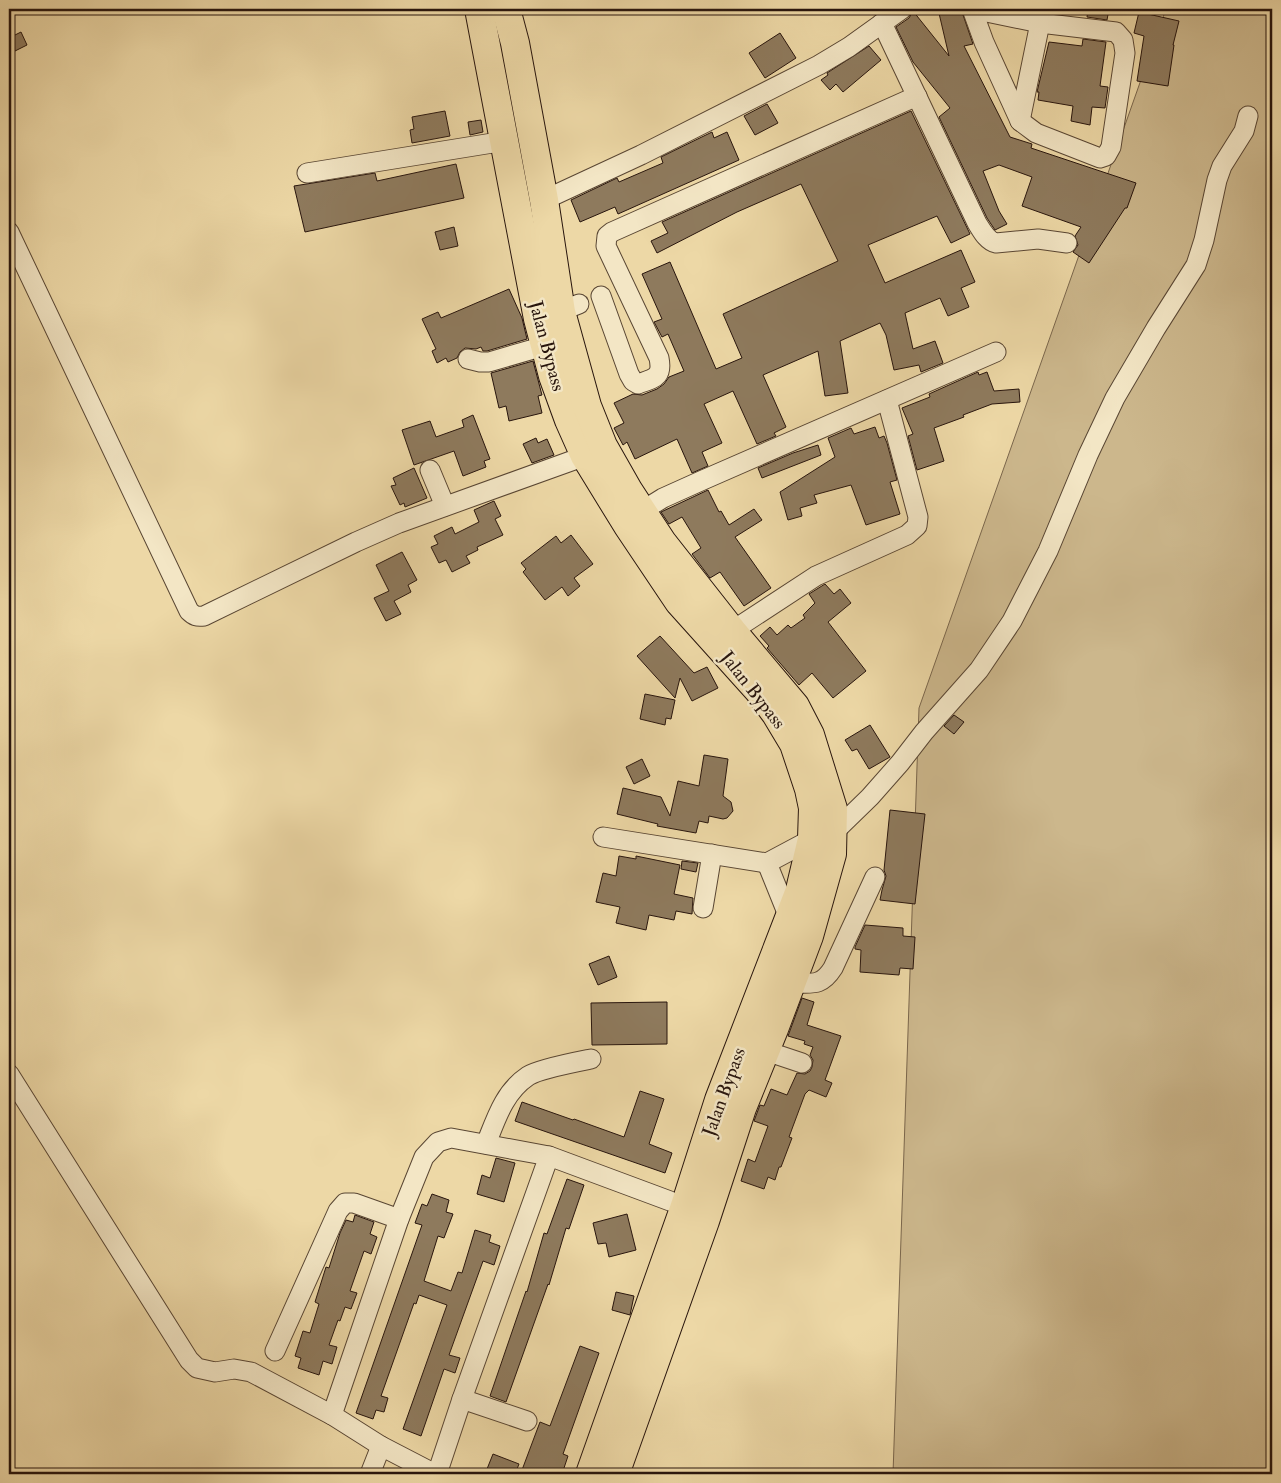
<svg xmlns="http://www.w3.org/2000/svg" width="1281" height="1483" viewBox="0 0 1281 1483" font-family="'IM FELL Double Pica',serif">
  <rect width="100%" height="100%" fill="#edd8a6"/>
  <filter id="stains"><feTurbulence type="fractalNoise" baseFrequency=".004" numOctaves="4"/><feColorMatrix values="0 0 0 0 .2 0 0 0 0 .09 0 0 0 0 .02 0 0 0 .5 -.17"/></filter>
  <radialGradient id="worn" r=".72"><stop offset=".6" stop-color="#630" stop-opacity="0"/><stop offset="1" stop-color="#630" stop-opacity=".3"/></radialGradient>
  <!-- green -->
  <path fill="#ccb78c" stroke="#7a664c" d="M 1166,9 L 1272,9 L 1272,1474 L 893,1474 L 919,708 Z"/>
  <!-- building -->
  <g fill="#8e7a5d" stroke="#28150d">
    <path d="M 938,9 L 961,9 L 973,44 L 964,46 L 1010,137 L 1032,144 L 1031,148 L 1136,183 L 1127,208 L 1125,208 L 1089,263 L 1073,252 L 1078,245 L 1075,236 L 1081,227 L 1022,206 L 1032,177 L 999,165 L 983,171 L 999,211 L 1007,224 L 995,230 L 987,218 L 939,117 L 950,108 L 913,62 L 896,27 L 909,18 L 913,11 L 949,56 Z"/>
    <path d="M 1088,9 L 1109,9 L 1107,20 L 1087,17 Z"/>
    <path d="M 1139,12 L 1179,21 L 1173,45 L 1174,45 L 1168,86 L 1137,81 L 1144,36 L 1134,33 Z"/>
    <path d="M 21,32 L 27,45 L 9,54 L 9,38 Z"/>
    <path d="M 780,33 L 796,58 L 765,78 L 749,53 Z"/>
    <path d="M 1083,39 L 1106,42 L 1100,86 L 1108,87 L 1105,108 L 1092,107 L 1090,125 L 1071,121 L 1073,106 L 1038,100 L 1039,92 L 1037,92 L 1049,42 L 1082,46 Z"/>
    <path d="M 869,46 L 881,60 L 843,92 L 836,84 L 830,90 L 821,80 L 828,75 L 827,73 Z"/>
    <path d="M 767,104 L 778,123 L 755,135 L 744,116 Z"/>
    <path d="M 445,111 L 450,136 L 412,143 L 410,130 L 414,129 L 412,117 Z"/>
    <path d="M 911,111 L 970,234 L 951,243 L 937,216 L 868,245 L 885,283 L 961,250 L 975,282 L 961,288 L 969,307 L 948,316 L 940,298 L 905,313 L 913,349 L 935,341 L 943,363 L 921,372 L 919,365 L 894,370 L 886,335 L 880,323 L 840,341 L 848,393 L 825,396 L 818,351 L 763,375 L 786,427 L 774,433 L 776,436 L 757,444 L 733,391 L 704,404 L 722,443 L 702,452 L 708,466 L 692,473 L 677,439 L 635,459 L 627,442 L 623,445 L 614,428 L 624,423 L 614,403 L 633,394 L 642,395 L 657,389 L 664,384 L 669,377 L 684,371 L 668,334 L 662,337 L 654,322 L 662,319 L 642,274 L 670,262 L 716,369 L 742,358 L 723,314 L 838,261 L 801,184 L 737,212 L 657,253 L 651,241 L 668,233 L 662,222 Z"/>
    <path d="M 481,120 L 483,132 L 470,135 L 468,122 Z"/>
    <path d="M 712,132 L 714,138 L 727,132 L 739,160 L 618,214 L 615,207 L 580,222 L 571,200 L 617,178 L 619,182 L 663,163 L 661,157 Z"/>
    <path d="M 456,164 L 464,198 L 305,232 L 294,186 L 375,173 L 377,181 Z"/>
    <path d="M 454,227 L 458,246 L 440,250 L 435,232 Z"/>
    <path d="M 509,289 L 522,318 L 527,339 L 487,351 L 483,351 L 481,347 L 476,349 L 465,348 L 460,352 L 457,358 L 448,362 L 446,358 L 437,363 L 432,351 L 436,349 L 422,319 L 438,312 L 441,318 L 453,313 Z"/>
    <path d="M 533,361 L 542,395 L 538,396 L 542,413 L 509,421 L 506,406 L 499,408 L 491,373 Z"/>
    <path d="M 978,372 L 979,375 L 987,372 L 994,391 L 1019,389 L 1020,402 L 992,404 L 963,415 L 964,417 L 934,428 L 944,461 L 917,470 L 908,436 L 913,434 L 902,408 L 930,397 L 929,394 Z"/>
    <path d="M 473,415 L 490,459 L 484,461 L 486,467 L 463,476 L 454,451 L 414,465 L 402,430 L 430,421 L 436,437 L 464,427 L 462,420 Z"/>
    <path d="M 875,427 L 879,438 L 884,436 L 887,443 L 897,480 L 890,482 L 900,514 L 866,525 L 851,485 L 814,495 L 817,503 L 800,508 L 802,516 L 788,520 L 780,492 L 835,457 L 828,438 L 851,428 L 854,434 Z"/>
    <path d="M 536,438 L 538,443 L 547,439 L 554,455 L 532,463 L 523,444 Z"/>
    <path d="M 818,445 L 821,455 L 762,478 L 758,468 L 793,453 Z"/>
    <path d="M 414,468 L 427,498 L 405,507 L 404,503 L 400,505 L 391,486 L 396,485 L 393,478 Z"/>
    <path d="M 708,490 L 719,512 L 721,511 L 729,525 L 754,509 L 762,520 L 735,537 L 771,588 L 744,606 L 720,572 L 710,578 L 692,554 L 701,548 L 682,517 L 669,524 L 661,512 Z"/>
    <path d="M 494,501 L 501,516 L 495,519 L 503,535 L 477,547 L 478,550 L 466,556 L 470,563 L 452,572 L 446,560 L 439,563 L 431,547 L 438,544 L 434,536 L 452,527 L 455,534 L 479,522 L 474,510 Z"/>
    <path d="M 571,535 L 593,564 L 574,578 L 580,586 L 568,596 L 562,587 L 545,600 L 523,572 L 526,569 L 521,563 L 556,536 L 561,543 Z"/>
    <path d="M 402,552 L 417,580 L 408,585 L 411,592 L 394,601 L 401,614 L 386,621 L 374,598 L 389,591 L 376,565 Z"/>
    <path d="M 825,584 L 834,594 L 840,589 L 851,603 L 828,622 L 866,671 L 833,698 L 812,673 L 799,685 L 767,648 L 769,646 L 760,636 L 770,627 L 777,635 L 788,625 L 791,628 L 805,618 L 803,615 L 815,603 L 809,594 Z"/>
    <path d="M 660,636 L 694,673 L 707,667 L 718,688 L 692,701 L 680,678 L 675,698 L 637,656 Z"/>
    <path d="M 645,694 L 675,700 L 671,719 L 666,718 L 665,725 L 640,719 Z"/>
    <path d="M 954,715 L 964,722 L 954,734 L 944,726 Z"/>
    <path d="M 870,725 L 890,757 L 869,769 L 857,749 L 852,751 L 845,740 Z"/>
    <path d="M 704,755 L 728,759 L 723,796 L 731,802 L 733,811 L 727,818 L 723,819 L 709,816 L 708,823 L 699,821 L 696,833 L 657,826 L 658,824 L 617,814 L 623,788 L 661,797 L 670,816 L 678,781 L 699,786 Z"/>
    <path d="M 642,759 L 650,776 L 634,784 L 626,767 Z"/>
    <path d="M 890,810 L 925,814 L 915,904 L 880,900 L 882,890 L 886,876 L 884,870 Z"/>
    <path d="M 619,856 L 636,859 L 636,856 L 680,865 L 674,894 L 693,898 L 692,914 L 676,911 L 674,920 L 649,915 L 646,930 L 616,923 L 620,907 L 596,902 L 603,873 L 616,876 Z"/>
    <path d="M 682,861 L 698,863 L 696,872 L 681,869 Z"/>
    <path d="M 865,925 L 903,928 L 903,936 L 915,937 L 913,969 L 900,968 L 899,975 L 860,972 L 861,950 L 855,949 L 855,947 Z"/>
    <path d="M 609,956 L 617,977 L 598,985 L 589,964 Z"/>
    <path d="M 802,998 L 814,1002 L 807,1025 L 841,1036 L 825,1080 L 832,1083 L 826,1097 L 809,1090 L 805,1094 L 789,1137 L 792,1138 L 781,1167 L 779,1167 L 775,1180 L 768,1177 L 764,1189 L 741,1181 L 748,1159 L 755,1162 L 768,1126 L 754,1121 L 760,1105 L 764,1106 L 771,1089 L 787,1095 L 797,1073 L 805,1074 L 810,1071 L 812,1067 L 813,1060 L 810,1055 L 813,1047 L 804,1044 L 805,1041 L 788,1036 Z"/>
    <path d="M 667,1002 L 667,1044 L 592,1045 L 591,1003 Z"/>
    <path d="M 640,1091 L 664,1099 L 649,1144 L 672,1153 L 665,1173 L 515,1121 L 522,1102 L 573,1120 L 574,1119 L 624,1137 Z"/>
    <path d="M 496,1158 L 515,1163 L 504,1202 L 477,1194 L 482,1175 L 490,1178 Z"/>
    <path d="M 567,1179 L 584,1185 L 569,1229 L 566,1228 L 549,1285 L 548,1284 L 506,1402 L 490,1396 L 526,1291 L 527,1292 L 544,1233 L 547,1234 Z"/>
    <path d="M 432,1194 L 449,1200 L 446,1212 L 453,1214 L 444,1238 L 438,1236 L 424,1281 L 451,1291 L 458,1272 L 462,1273 L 475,1230 L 491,1235 L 489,1242 L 500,1246 L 494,1265 L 483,1261 L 449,1355 L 460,1358 L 455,1373 L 444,1369 L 421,1436 L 403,1429 L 447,1305 L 419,1295 L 416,1304 L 414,1303 L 381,1396 L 388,1398 L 384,1412 L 376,1410 L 373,1419 L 356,1413 L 422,1225 L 415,1223 L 422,1204 L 427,1206 Z"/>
    <path d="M 627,1214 L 636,1250 L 609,1257 L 606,1243 L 598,1244 L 593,1223 Z"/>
    <path d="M 355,1215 L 374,1222 L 370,1234 L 377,1237 L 371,1254 L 364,1251 L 350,1291 L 357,1293 L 351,1309 L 345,1307 L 340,1321 L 338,1320 L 329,1345 L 337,1347 L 332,1364 L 323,1361 L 319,1375 L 298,1368 L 301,1358 L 295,1356 L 303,1331 L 310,1333 L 319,1304 L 315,1302 L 326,1267 L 329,1268 L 340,1233 L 346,1220 L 353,1222 Z"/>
    <path d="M 616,1292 L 634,1296 L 630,1315 L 612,1310 Z"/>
    <path d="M 580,1346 L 599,1353 L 563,1454 L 568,1456 L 563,1471 L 558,1469 L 556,1474 L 533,1474 L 522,1470 L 540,1422 L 550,1426 Z"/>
    <path d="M 493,1454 L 519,1464 L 515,1474 L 485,1474 Z"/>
  </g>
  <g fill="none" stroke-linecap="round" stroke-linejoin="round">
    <defs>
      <g id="minor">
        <path d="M 972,9 L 984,42 L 1020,121 L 1036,133 L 1100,158 L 1106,156 L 1111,147 L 1125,53 L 1123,40 L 1116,32 L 1040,23 L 972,9"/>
        <path d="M 882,23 L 977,223 C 982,231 987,241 996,243 L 1038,239 L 1067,243"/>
        <path d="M 1020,121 L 1040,23"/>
        <path d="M 307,173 L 505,141"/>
        <path d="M 544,200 L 641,155 L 819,65 L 849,47 L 902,9"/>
        <path d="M 9,232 L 189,611 C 194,616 197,617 204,616 L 356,542 L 399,523 L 585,456"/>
        <path d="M 601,296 L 629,374 L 633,381 L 638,384 C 654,378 663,378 659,358 L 606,246 L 607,236 L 612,232 L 917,96"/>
        <path d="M 551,315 L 579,304"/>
        <path d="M 468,359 L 480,362 L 489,362 L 544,346"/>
        <path d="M 430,470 L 445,506"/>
        <path d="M 642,511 L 663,498 L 703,480 L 996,352"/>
        <path d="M 732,631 L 816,576 L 907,535 L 917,526 L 918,517 L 887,400"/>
        <path d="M 834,832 L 870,797 L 900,763 L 924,732 L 979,670 L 1012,621 L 1048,551 L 1088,455 L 1115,398 L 1156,328 L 1196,265 L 1204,240 L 1217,180 L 1222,166 L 1244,131 L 1248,116"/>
        <path d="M 603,837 L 767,863 L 812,839"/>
        <path d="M 767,863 L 790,920"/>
        <path d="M 703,908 L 712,854"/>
        <path d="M 792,983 C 812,983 821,987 833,968 L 875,877"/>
        <path d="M 766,1051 L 802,1063"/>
        <path d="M 9,1074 L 189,1360 L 197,1368 L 215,1372 L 234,1369 L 251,1372 L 332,1415"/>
        <path d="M 486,1144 C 496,1119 504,1092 528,1076 C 539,1069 576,1062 591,1059"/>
        <path d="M 275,1351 L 338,1211 L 345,1203 L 354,1203 L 399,1219"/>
        <path d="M 462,1399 L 527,1421"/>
        <path d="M 370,1474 L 381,1446"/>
        <path d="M 435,1474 L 381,1446 L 332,1415 L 399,1219 L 424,1157 L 438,1142 L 451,1138 L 549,1156"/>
        <path d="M 437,1474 L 462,1399 L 549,1156 L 670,1201"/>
      </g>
      <g id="highway">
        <path d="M 479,9 L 538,319 L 553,376 L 569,420 L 585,456 L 628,526 L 679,602 L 759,691 L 776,714 L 794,744 L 809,789 L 813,808 L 812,839 L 800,890 L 719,1100 L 685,1206 L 590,1474"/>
        <path d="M 506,9 L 515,43 L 544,200 L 561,312 L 587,406 L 603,446 L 628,490 L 662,542 L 732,631 L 795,706 L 810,735 L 833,809 L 832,854 L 809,936 L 774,1029 L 742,1108 L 705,1221 L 615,1474"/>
      </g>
    </defs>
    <!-- minor casing -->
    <use href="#minor" stroke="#594633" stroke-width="21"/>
    <!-- highway casing -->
    <use href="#highway" stroke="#28150d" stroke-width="30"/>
    <!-- minor -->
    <use href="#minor" stroke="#f3e6c5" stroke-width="19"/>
    <!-- highway -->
    <use href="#highway" stroke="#edd8a6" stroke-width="28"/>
  </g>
  <g text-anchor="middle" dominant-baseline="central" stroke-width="5" stroke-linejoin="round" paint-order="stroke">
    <!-- street labels -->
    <g font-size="19" fill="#28150d" stroke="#f3e6c5">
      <text transform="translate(547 346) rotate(75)">Jalan Bypass</text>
      <text transform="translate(753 690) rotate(52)">Jalan Bypass</text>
      <text transform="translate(724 1092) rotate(-70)">Jalan Bypass</text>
    </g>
  </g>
  <!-- margin -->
  <rect width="1281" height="1483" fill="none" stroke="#edd8a6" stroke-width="30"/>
  <rect x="10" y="10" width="1261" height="1463" fill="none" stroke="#28150d" stroke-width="2.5"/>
  <rect x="15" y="15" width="1251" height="1453" fill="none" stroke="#28150d"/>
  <rect width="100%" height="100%" filter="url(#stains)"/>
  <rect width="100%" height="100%" fill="url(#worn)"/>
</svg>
